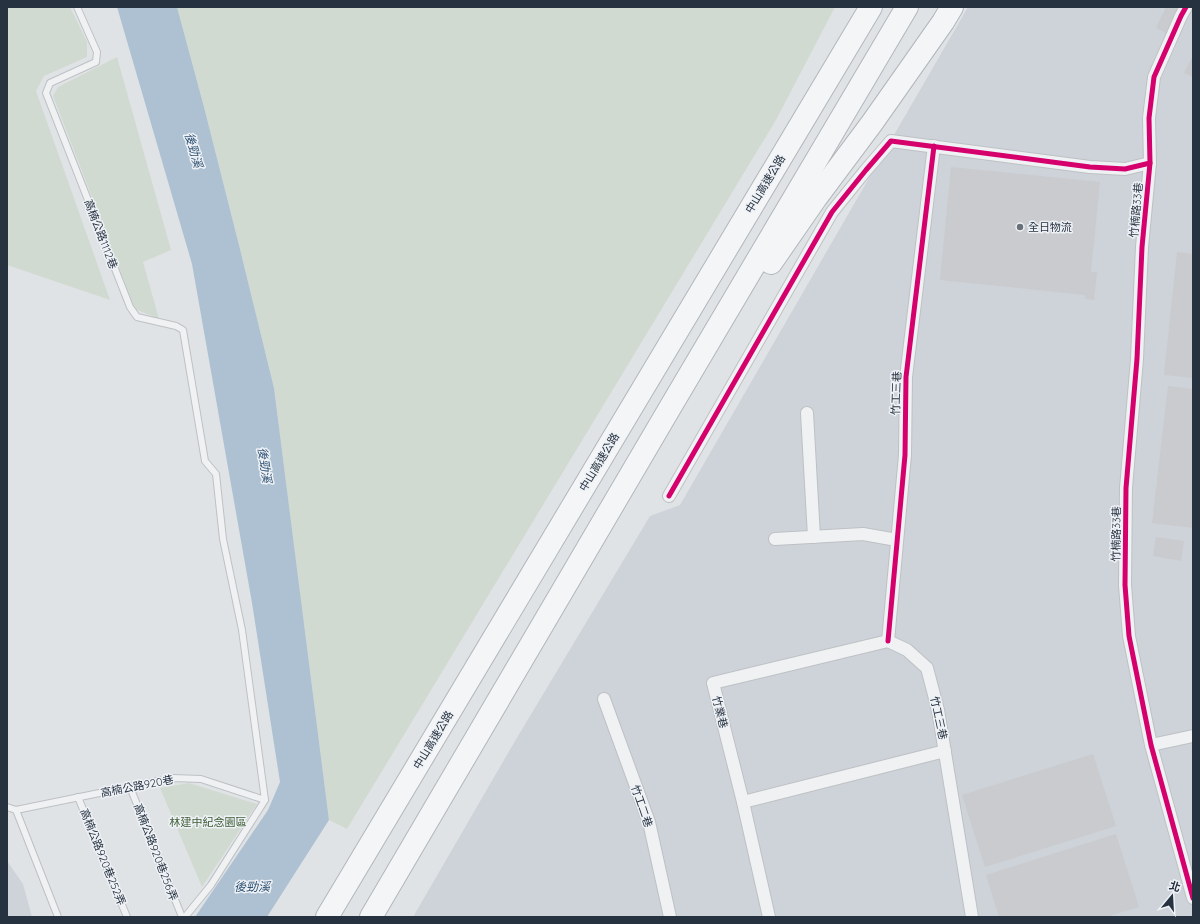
<svg xmlns="http://www.w3.org/2000/svg" width="1200" height="924" viewBox="0 0 1200 924" font-family="Quicksand,'Noto Sans TC',sans-serif">
  <rect width="100%" height="100%" fill="#e0e3e6"/>
  <!-- built -->
  <g fill="#ced3d9">
    <path d="M 968,7 L 1193,7 L 1193,917 L 413,917 L 515,741 L 650,516 L 680,505 Z"/>
    <path d="M 7,861 L 23,884 L 32,917 L 7,917 Z"/>
  </g>
  <!-- green -->
  <g fill="#d1dad1">
    <path d="M 7,7 L 70,7 L 87,42 L 87,57 L 44,76 L 36,91 L 110,300 L 7,265 Z"/>
    <path d="M 177,7 L 835,7 L 776,120 L 347,829 L 329,820 L 274,388 L 240,249 L 204,107 Z"/>
    <path d="M 117,57 L 171,250 L 143,262 L 159,319 L 135,309 L 53,96 L 58,87 Z"/>
    <path d="M 189,783 L 257,804 L 202,887 L 160,788 Z"/>
  </g>
  <!-- water -->
  <path fill="#aec1d2" d="M 117,7 L 177,7 L 204,107 L 240,249 L 274,388 L 329,820 L 267,917 L 195,917 L 268,810 L 280,782 L 252,603 L 192,264 Z"/>
  <!-- building -->
  <g fill="#c9cbce">
    <path d="M 1166,7 L 1178,7 L 1166,33 L 1156,28 Z"/>
    <path d="M 1193,55 L 1193,77 L 1184,73 Z"/>
    <path d="M 951,167 L 1100,182 L 1091,272 L 1097,272 L 1094,300 L 1085,299 L 1085,295 L 940,280 Z"/>
    <path d="M 1177,252 L 1193,254 L 1193,378 L 1164,375 Z"/>
    <path d="M 1168,386 L 1193,389 L 1193,528 L 1152,523 Z"/>
    <path d="M 1156,537 L 1184,541 L 1181,561 L 1153,556 Z"/>
    <path d="M 1093,754 L 1116,826 L 985,867 L 962,795 Z"/>
    <path d="M 1116,834 L 1139,907 L 1106,917 L 999,917 L 986,875 Z"/>
  </g>
  <g fill="none" stroke-linecap="round" stroke-linejoin="round">
    <defs>
      <g id="service">
        <path d="M 77,7 L 97,52 L 96,62 L 50,83 L 46,93 L 130,307 L 137,317 L 176,326 L 183,330 L 205,461 L 216,474 L 223,539 L 242,630 L 265,800 L 211,885 L 185,917"/>
        <path d="M 130,787 L 182,917"/>
        <path d="M 78,797 L 127,917"/>
        <path d="M 7,807 L 16,810 L 173,778 L 201,779 L 265,800"/>
        <path d="M 16,810 L 58,917"/>
      </g>
      <g id="minor">
        <path d="M 1150,163 L 1142,247 L 1137,359 L 1126,488 L 1125,585 L 1129,636 L 1151,745 L 1193,898"/>
        <path d="M 807,413 L 814,537"/>
        <path d="M 669,496 L 832,212 L 866,170 L 891,141 L 1090,167 L 1125,169 L 1150,163 L 1149,118 L 1154,77 L 1181,16 L 1186,7"/>
        <path d="M 775,539 L 863,534 L 897,540"/>
        <path d="M 888,641 L 905,455 L 906,377 L 934,146"/>
        <path d="M 888,641 L 907,650 L 927,668 L 938,710 L 972,917"/>
        <path d="M 604,699 L 649,822 L 670,917"/>
        <path d="M 1151,745 L 1193,736"/>
        <path d="M 743,802 L 945,751"/>
        <path d="M 769,917 L 743,802 L 713,683 L 888,641"/>
      </g>
      <g id="motorway">
        <path d="M 771,263 L 816,198 L 872,123 L 943,22 L 952,7"/>
        <path d="M 327,917 L 871,7"/>
        <path d="M 371,917 L 671,406 L 907,7"/>
      </g>
    </defs>
    <!-- service casing -->
    <use href="#service" stroke="#bec1c4" stroke-width="8"/>
    <!-- minor casing -->
    <use href="#minor" stroke="#bec1c4" stroke-width="14"/>
    <!-- motorway casing -->
    <use href="#motorway" stroke="#b2b6bb" stroke-width="24"/>
    <!-- service -->
    <use href="#service" stroke="#f0f1f3" stroke-width="6"/>
    <!-- minor -->
    <use href="#minor" stroke="#f0f1f3" stroke-width="12"/>
    <!-- motorway -->
    <use href="#motorway" stroke="#f4f5f6" stroke-width="22"/>
    <defs>
      <g id="cycleway">
        <path d="M 1150,163 L 1142,247 L 1137,359 L 1126,488 L 1125,585 L 1129,636 L 1151,745 L 1193,898"/>
        <path d="M 669,496 L 832,212 L 866,170 L 891,141 L 1090,167 L 1125,169 L 1150,163 L 1149,118 L 1154,77 L 1181,16 L 1186,7"/>
        <path d="M 888,641 L 905,455 L 906,377 L 934,146"/>
      </g>
    </defs>
    <!-- cycleway casing -->
    <use href="#cycleway" stroke="#eef2f6" stroke-width="8"/>
    <!-- cycleway -->
    <use href="#cycleway" stroke="#d6006c" stroke-width="5"/>
  </g>
  <!-- markers -->
  <circle fill="#68707a" stroke="#eef2f6" stroke-width="1.5" cx="1020" cy="227" r="4"/>
  <g text-anchor="middle" dominant-baseline="central" stroke-width="3" stroke-linejoin="round" paint-order="stroke">
    <!-- street labels -->
    <g font-size="11" fill="#273240" stroke="#eef2f6">
      <text transform="translate(765 184) rotate(-59)">中山高速公路</text>
      <text transform="translate(1136 210) rotate(-85)">竹楠路33巷</text>
      <text transform="translate(101 234) rotate(69)">高楠公路1112巷</text>
      <text transform="translate(896 393) rotate(-88)">竹工三巷</text>
      <text transform="translate(599 462) rotate(-59)">中山高速公路</text>
      <text transform="translate(1116 534) rotate(-89)">竹楠路33巷</text>
      <text transform="translate(720 712) rotate(76)">竹業巷</text>
      <text transform="translate(939 718) rotate(78)">竹工三巷</text>
      <text transform="translate(433 740) rotate(-59)">中山高速公路</text>
      <text transform="translate(137 786) rotate(-11)">高楠公路920巷</text>
      <text transform="translate(642 806) rotate(71)">竹工二巷</text>
      <text transform="translate(156 852) rotate(69)">高楠公路920巷256弄</text>
      <text transform="translate(103 857) rotate(68)">高楠公路920巷252弄</text>
    </g>
    <!-- poi labels -->
    <g font-size="11" fill="#273240" stroke="#eef2f6" text-anchor="start">
      <text x="1028" y="227">全日物流</text>
    </g>
    <!-- park labels -->
    <g font-size="11" fill="#3e5c34" stroke="#eef2f6">
      <text x="208" y="822">林建中紀念園區</text>
    </g>
    <!-- water labels -->
    <g font-size="12" font-style="italic" fill="#305375" stroke="#eef2f6">
      <text transform="translate(194 150) rotate(74)">後勁溪</text>
      <text transform="translate(265 465) rotate(82)">後勁溪</text>
      <text x="252" y="886">後勁溪</text>
    </g>
  </g>
  <!-- border -->
  <rect width="1200" height="924" fill="none" stroke="#273240" stroke-width="16"/>
  <!-- north arrow -->
  <g transform="translate(1172 896) rotate(18)" stroke="#eef2f6" stroke-width="3" paint-order="stroke">
  <path d="M0-3L7 15L0 10L-7 15Z" fill="#273240"/>
  <text y="-6" font-size="11" font-weight="bold" text-anchor="middle" fill="#273240">北</text>
  </g>
</svg>
